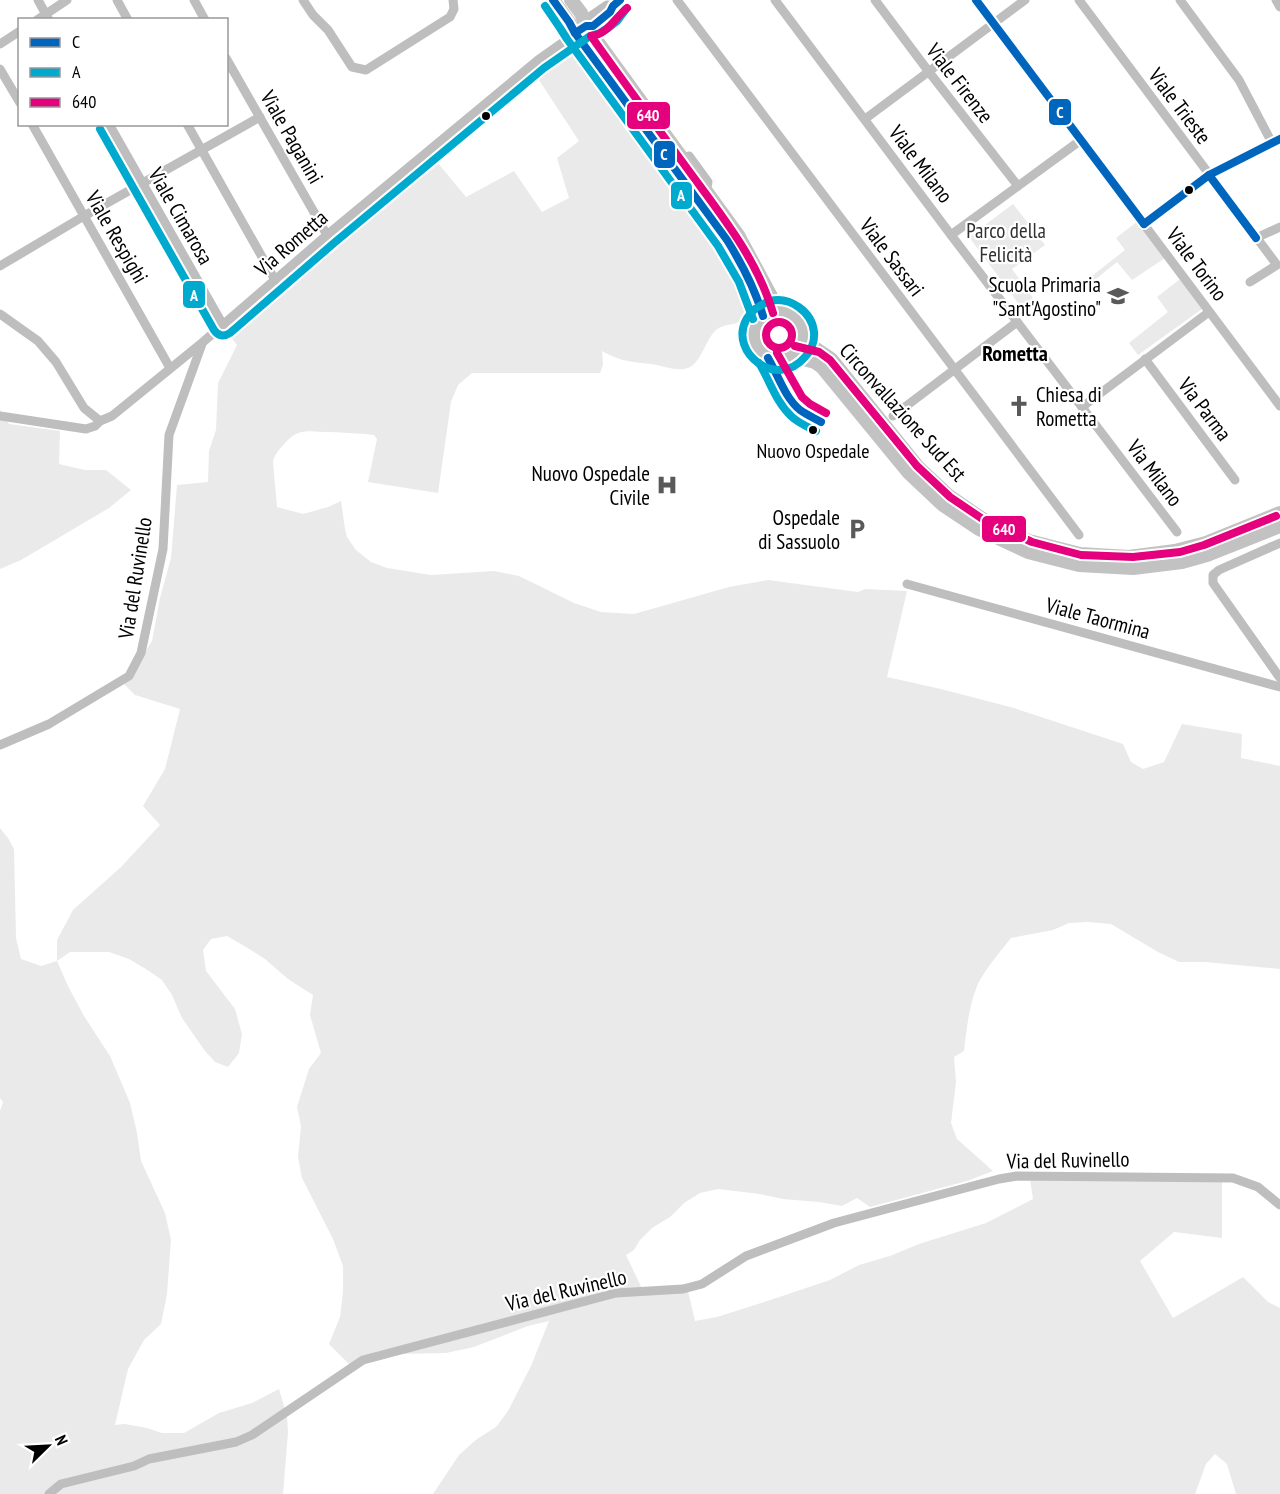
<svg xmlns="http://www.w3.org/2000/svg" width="1280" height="1494" viewBox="0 0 1280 1494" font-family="'PT Sans Narrow',sans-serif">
  <rect width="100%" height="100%" fill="#fff"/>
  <!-- green -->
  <g fill="#eaeaea">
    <path d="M 571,51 L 576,52 L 581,55 L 718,241 L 751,306 C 744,331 728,319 715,331 C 706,340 702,358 692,366 C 680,374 662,365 651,364 C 630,362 620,361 602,351 L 603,365 L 600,373 L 472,373 L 458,385 L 451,402 L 438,493 L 368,482 L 377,439 L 374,435 C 359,433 345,433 330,432 C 312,432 299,427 286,442 C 280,449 275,453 273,462 L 277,507 L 303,514 L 328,507 L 341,501 L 345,529 L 347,537 L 356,550 L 371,562 L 387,568 L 431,575 L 494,571 L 519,576 L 574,603 L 601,612 L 634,614 L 729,587 L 768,580 L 858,592 L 865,589 L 907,591 L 887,677 L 941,689 L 1014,708 L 1123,744 L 1131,762 L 1143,769 L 1164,762 L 1182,724 L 1242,734 L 1241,758 L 1280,766 L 1280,969 L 1205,962 L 1179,962 L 1158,952 L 1111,924 L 1088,922 L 1069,923 L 1053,930 L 1011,938 C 1001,951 981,974 976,989 C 969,1006 966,1033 964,1051 L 954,1057 L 956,1082 L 951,1123 L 957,1139 L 993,1171 L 967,1181 L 870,1207 L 857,1198 L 842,1206 L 819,1202 L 783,1199 L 760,1194 L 718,1189 L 700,1193 L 684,1203 L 670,1217 L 652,1228 L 640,1240 L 634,1250 L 626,1255 L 645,1295 L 688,1291 L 695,1321 L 717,1317 L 755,1305 L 830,1280 L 859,1265 L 890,1256 L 919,1244 L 986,1223 L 1033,1199 L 1029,1172 L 1222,1175 L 1222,1238 L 1174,1232 L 1140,1261 L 1173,1318 L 1243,1277 L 1268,1302 L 1280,1308 L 1280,1494 L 1236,1494 L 1227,1464 L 1215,1454 L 1206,1464 L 1195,1494 L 433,1494 L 459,1455 L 477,1439 L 496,1427 L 508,1411 L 531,1366 L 549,1321 L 528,1326 L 474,1347 L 446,1353 L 399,1354 L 377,1361 L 352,1367 L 329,1344 L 340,1317 L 343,1292 L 343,1266 L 333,1239 L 302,1178 L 298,1157 L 301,1126 L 297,1107 L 309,1069 L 321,1053 L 310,1015 L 313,995 L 288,979 L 265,959 L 246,947 L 227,936 L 211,939 L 203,950 L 206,971 L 235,1009 L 242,1034 L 239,1053 L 228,1067 L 215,1062 L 205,1051 L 182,1018 L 172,995 L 162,980 L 149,971 L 129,959 L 109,952 L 70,952 L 57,961 L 68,986 L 84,1016 L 110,1056 L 130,1103 L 137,1133 L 141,1161 L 165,1213 L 171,1240 L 167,1294 L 161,1324 L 144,1340 L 128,1369 L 115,1425 L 125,1424 L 147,1428 L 162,1433 L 184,1433 L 219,1413 L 252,1403 L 279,1389 L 287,1416 L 288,1432 L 283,1494 L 0,1494 L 0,1111 L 3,1102 L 0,1098 L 0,828 L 8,838 L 14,849 L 16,938 L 21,959 L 41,966 L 57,961 L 57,940 L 73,910 L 121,867 L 160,825 L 143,806 L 165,769 L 180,709 L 135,695 L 120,680 L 133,671 L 152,641 L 160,598 L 171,558 L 177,485 L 208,482 L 209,451 L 216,430 L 218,383 L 237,345 L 226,331 L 280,286 L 305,263 L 433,157 L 466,197 L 514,171 L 542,212 L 569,198 L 557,158 L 579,141 L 535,74 C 546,64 555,53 571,51 Z"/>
    <path d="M 1013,204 L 1045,245 L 1012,269 L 1033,298 L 1021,307 L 969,237 Z"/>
    <path d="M 1138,221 L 1165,258 L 1132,280 L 1117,262 L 1086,287 L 1083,283 L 1125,250 L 1116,238 Z"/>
    <path d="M 1180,279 L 1202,309 L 1138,355 L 1129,343 L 1168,312 L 1157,297 Z"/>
    <path d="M 0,410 L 9,424 L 60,431 L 59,464 L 85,470 L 106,470 L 131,490 L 109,508 L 21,560 L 0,569 Z"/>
  </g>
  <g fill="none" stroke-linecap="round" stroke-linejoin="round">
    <!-- minor -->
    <g stroke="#bebebe" stroke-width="9">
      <path d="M 38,0 L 49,20"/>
      <path d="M 117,0 L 128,20"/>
      <path d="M 194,0 L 205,20"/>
      <path d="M 303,0 L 313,15 L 328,30 L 352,67 L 366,70 L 450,17 L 454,9 L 453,0"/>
      <path d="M 677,0 L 1079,535"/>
      <path d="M 775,0 L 951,235 L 1177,532"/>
      <path d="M 875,0 L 929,72 L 1018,186"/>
      <path d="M 976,0 L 1280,406"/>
      <path d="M 1079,0 L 1277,265 L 1250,282"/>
      <path d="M 1180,0 L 1239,80 L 1272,143"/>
      <path d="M 1276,0 L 1280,7"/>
      <path d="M 37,20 L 67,0"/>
      <path d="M 586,26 L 588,18 L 607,5 L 613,6"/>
      <path d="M 0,44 L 20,31"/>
      <path d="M 226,58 L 327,235"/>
      <path d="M 0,69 L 20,103"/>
      <path d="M 865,119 L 1025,0"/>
      <path d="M 32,124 L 170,368"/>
      <path d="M 109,124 L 223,325"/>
      <path d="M 187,124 L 275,280"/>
      <path d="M 689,156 L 708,182 L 706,192"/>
      <path d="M 1144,224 L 1209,175 L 1280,139"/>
      <path d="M 951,235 L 1081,140"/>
      <path d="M 1256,238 L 1280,227"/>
      <path d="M 0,266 L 84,216 L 260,117"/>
      <path d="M 0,314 L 38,341 L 56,362 L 84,408 L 100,421"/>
      <path d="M 1145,359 L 1235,480"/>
      <path d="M 1082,407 L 1209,312"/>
      <path d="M 0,416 L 86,429 L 95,426 L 100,421 L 112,416 L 203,342 L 327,235 L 538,60 L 586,26 C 594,26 605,19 611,11 C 614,6 614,4 620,0"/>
      <path d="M 893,416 L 1017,322"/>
      <path d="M 1280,543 L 1219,570 L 1213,575 L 1213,583 L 1280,678"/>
      <path d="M 907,584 L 1280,687"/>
      <path d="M 0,745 L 49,724 L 129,676 L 141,653 L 163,549 L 169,435 L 202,344"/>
      <path d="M 49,1494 L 61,1484 L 134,1466 L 149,1459 L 236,1442 L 252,1435 L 363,1360 L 616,1293 L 683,1289 L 702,1284 L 746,1256 L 834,1223 L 999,1179 L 1017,1176 L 1233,1178 L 1258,1187 L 1280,1205"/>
    </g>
    <!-- secondary -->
    <g stroke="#c2c2c2" stroke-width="14">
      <path d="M 553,0 L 569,22 L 575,33 L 727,240 C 742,264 756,289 763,316"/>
      <path d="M 571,0 L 581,13 L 586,26 L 738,235 L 773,300 L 783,311"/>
      <circle cx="778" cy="335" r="25"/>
      <path d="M 803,340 L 831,359 L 917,466 L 949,496 L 984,520 L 1029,541 L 1080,554 L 1129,557 L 1175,551 L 1206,543 L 1280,513"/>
      <path d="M 792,356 L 815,362 L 822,367 L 909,473 L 943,505 L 979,529 L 1028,552 L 1079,565 L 1133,568 L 1182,562 L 1207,555 L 1280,526"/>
    </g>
    <defs>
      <g id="bus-1">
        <path d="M 553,0 L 569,22 L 575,33 L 727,240 C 742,264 755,289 763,316"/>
        <path d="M 976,0 L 1144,224"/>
        <path d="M 575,33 L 586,26 L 593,26 L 610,12 L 613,6 L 620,0"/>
        <path d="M 1209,175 L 1256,238"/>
        <path d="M 1144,224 L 1209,175 L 1280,139"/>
        <path d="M 768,358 C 778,375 785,398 800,410 C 807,415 814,418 821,422"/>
      </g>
      <g id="bus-2">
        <path d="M 545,6 L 560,28 L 567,39 L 718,246 L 739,282 L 753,319"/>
        <path d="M 100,129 L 214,330 C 218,336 224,337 230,333 L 334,243 L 544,68 L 590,36 L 600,33 L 608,28 L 617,21 L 626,9"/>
        <path d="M 755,309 C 752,312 748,316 746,320 C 729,353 777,390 805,357 C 811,351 815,341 814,332 C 812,312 790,296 770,301 C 766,302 762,305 758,307"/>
        <path d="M 759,363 C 770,381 776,402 791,416 C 798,423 808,427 816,431"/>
      </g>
      <g id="bus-3">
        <path d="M 627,8 C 616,17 607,35 591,36 C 623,81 656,126 689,171 C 722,216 757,259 773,313"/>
        <circle cx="779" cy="335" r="13"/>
        <path d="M 795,346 L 819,352 L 830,360 L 917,466 L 950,497 L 984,520 L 1032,542 L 1081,555 L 1133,557 L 1180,552 L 1204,545 L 1276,516"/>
        <path d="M 777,353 L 802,397 L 810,404 L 826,413"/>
      </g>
    </defs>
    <!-- bus-1 casing -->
    <use href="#bus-1" stroke="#fff" stroke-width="12"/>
    <!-- bus-2 casing -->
    <use href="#bus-2" stroke="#fff" stroke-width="12"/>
    <!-- bus-3 casing -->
    <use href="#bus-3" stroke="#fff" stroke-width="12"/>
    <!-- bus-1 -->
    <use href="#bus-1" stroke="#0065bd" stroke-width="8"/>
    <!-- bus-2 -->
    <use href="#bus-2" stroke="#00a9ce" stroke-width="8"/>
    <!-- bus-3 -->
    <use href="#bus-3" stroke="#e5007d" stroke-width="8"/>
  </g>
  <!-- icons -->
  <defs>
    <symbol id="school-bare" viewBox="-9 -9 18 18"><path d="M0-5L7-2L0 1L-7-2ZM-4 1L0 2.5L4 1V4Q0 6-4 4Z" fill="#595959" stroke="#fff" stroke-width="2.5" paint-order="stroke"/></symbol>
    <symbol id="church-bare" viewBox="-9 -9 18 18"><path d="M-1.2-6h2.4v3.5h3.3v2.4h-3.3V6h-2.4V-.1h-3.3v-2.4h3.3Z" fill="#595959" stroke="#fff" stroke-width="2.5" paint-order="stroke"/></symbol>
    <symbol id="hospital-bare" viewBox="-9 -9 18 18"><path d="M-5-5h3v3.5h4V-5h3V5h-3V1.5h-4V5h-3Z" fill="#595959" stroke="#fff" stroke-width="2.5" paint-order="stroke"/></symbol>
    <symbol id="parking-bare" viewBox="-9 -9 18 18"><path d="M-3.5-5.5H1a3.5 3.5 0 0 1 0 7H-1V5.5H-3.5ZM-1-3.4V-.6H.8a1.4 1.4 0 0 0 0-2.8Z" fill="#595959" stroke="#fff" stroke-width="2.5" paint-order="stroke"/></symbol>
  </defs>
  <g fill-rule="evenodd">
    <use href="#school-bare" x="1103" y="281" width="30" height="30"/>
    <use href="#church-bare" x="1004" y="391" width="30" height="30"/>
    <use href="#hospital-bare" x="652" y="470" width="30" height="30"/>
    <use href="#parking-bare" x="842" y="514" width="30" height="30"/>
  </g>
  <!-- markers -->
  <g fill="#000" stroke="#fff" stroke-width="2">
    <circle cx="486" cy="116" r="5"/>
    <circle cx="1189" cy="190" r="5"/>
    <circle cx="813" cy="430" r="5"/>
  </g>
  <g text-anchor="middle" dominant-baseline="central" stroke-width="4.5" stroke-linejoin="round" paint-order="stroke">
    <!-- bus labels -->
    <g font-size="20" fill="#000" stroke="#fff">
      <text x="813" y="451">Nuovo Ospedale</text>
    </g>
    <!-- street labels -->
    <g font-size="21" fill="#000" stroke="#fff">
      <text transform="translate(960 83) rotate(52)">Viale Firenze</text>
      <text transform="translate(1180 106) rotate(53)">Viale Trieste</text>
      <text transform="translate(292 137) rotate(60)">Viale Paganini</text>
      <text transform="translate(921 164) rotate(53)">Viale Milano</text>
      <text transform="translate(181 216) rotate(60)">Viale Cimarosa</text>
      <text transform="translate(117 237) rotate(60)">Viale Respighi</text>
      <text transform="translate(291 243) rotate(-41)">Via Rometta</text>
      <text transform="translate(892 257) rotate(53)">Viale Sassari</text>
      <text transform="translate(1197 264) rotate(53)">Viale Torino</text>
      <text transform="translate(1205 409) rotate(53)">Via Parma</text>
      <text transform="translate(903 412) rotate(48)">Circonvallazione Sud Est</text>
      <text transform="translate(1155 473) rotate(53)">Via Milano</text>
      <text transform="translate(135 578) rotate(-81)">Via del Ruvinello</text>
      <text transform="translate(1098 618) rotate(15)">Viale Taormina</text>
      <text transform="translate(1068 1160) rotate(-1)">Via del Ruvinello</text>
      <text transform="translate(566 1290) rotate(-13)">Via del Ruvinello</text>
    </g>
    <!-- park labels -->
    <g font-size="21" fill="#303030" stroke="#fff">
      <text x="1006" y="230">Parco della<tspan x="1006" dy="24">Felicità</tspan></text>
    </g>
    <!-- poi labels -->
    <g font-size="21" fill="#000" stroke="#fff" text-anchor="end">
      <text x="1101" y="284">Scuola Primaria<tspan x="1101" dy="24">"Sant'Agostino"</tspan></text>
      <text x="1036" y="394" text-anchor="start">Chiesa di<tspan x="1036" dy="24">Rometta</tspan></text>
      <text x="650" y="473">Nuovo Ospedale<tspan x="650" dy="24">Civile</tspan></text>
      <text x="840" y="517">Ospedale<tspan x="840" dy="24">di Sassuolo</tspan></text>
    </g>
    <!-- neighbourhood labels -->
    <g font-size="22" font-weight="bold" fill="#000" stroke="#fff">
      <text x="1015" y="353">Rometta</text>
    </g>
  </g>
  <g stroke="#fff" stroke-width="2">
    <rect x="1048" y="98" width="24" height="28" rx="6" fill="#0065bd"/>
    <rect x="626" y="101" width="45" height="29" rx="6" fill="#e5007d"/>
    <rect x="653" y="140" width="23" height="29" rx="6" fill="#0065bd"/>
    <rect x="670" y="181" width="23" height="29" rx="6" fill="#00a9ce"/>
    <rect x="182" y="280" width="24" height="29" rx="6" fill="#00a9ce"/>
    <rect x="981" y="515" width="46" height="28" rx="6" fill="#e5007d"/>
  </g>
  <g font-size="16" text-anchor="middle" font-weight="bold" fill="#fff">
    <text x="1060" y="118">C</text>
    <text x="648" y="121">640</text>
    <text x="664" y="160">C</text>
    <text x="681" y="201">A</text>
    <text x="194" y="301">A</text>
    <text x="1004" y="535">640</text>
  </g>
  <!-- legend -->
  <rect x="18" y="18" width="210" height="108" fill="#ffffff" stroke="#999999" stroke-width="1.5"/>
  <rect x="30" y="38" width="30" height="9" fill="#0065bd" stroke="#999999" stroke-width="1.5"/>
  <text x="72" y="48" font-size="18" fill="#000000">C</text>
  <rect x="30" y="68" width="30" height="9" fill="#00a9ce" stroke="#999999" stroke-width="1.5"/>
  <text x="72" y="78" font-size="18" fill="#000000">A</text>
  <rect x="30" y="98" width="30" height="9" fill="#e5007d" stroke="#999999" stroke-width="1.5"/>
  <text x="72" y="108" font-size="18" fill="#000000">640</text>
  <!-- north arrow -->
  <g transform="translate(48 1446) rotate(66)" stroke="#ffffff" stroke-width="4.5" paint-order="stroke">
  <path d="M0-4.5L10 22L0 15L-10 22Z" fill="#000000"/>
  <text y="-9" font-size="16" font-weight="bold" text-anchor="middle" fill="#000000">N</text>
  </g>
</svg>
